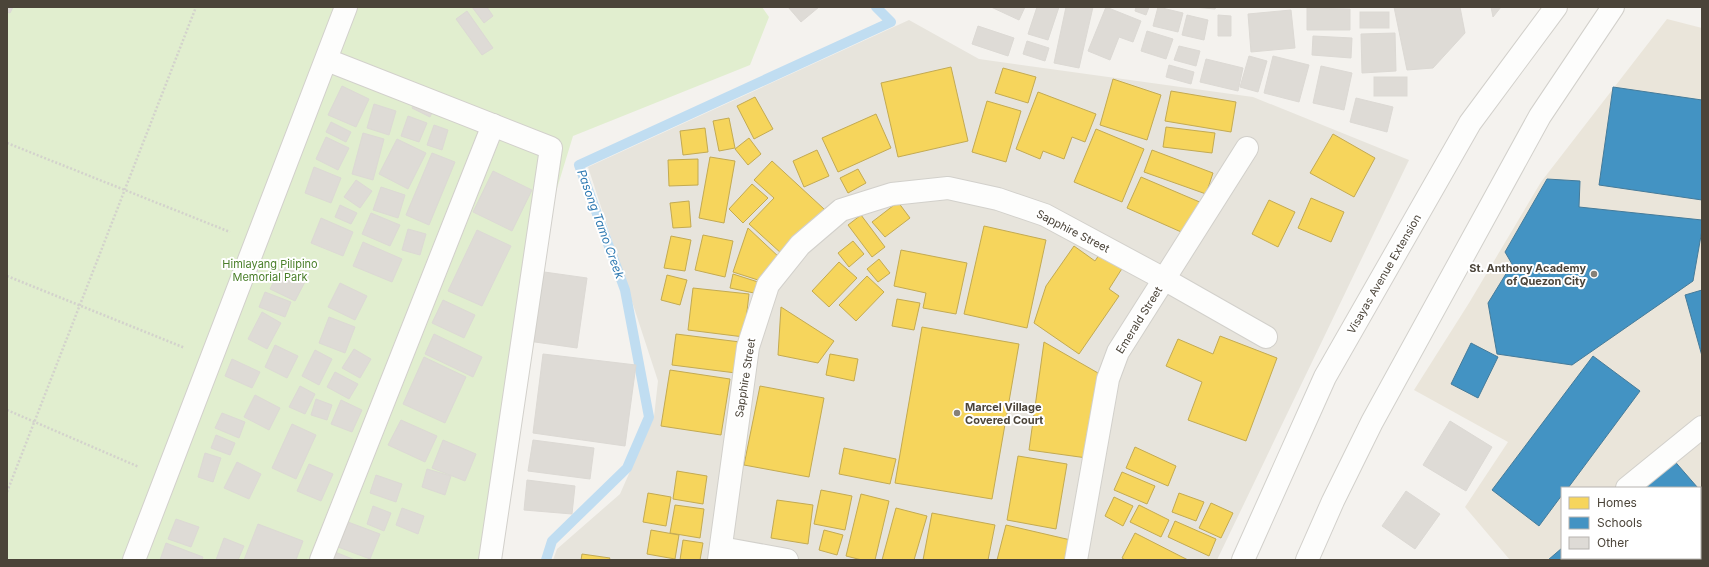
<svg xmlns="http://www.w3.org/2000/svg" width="1709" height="567" viewBox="0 0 1709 567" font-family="Inter,sans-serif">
  <rect width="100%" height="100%" fill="#f4f2ee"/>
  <!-- residential -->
  <path fill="#e7e4dc" d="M 909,20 L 979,59 L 1253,97 L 1409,160 L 1217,560 L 553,560 L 557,549 L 620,494 L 654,417 L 658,381 L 588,167 Z"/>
  <!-- education -->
  <path fill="#eae5da" d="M 1667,19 L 1702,28 L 1702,507 L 1700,509 L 1700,488 L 1562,488 L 1562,558 L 1641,558 L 1638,560 L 1510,560 L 1465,507 L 1508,442 L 1414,390 L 1469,303 L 1541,182 Z"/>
  <!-- green -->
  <path fill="#e1eecf" d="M 7,7 L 762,7 L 769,17 L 750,65 L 573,136 L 540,244 L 497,560 L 7,560 Z"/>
  <!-- homes -->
  <g fill="#f6d55c" stroke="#c3aa52">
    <path d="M 951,67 L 968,141 L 898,157 L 881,83 Z"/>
    <path d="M 1003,68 L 1036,77 L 1028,103 L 995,93 Z"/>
    <path d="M 1113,79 L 1161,95 L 1147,140 L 1100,125 Z"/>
    <path d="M 1171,91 L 1236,102 L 1231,132 L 1165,121 Z"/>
    <path d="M 1038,92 L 1096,114 L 1085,142 L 1072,137 L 1064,159 L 1043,151 L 1040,159 L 1016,149 Z"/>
    <path d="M 755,97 L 773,129 L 754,139 L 737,106 Z"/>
    <path d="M 987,101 L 1021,111 L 1006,162 L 972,152 Z"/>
    <path d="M 876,114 L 891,148 L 838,172 L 822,138 Z"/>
    <path d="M 729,118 L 735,148 L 719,151 L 713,121 Z"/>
    <path d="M 1166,127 L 1215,133 L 1212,153 L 1163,147 Z"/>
    <path d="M 705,128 L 708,152 L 683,155 L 680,131 Z"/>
    <path d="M 1096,129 L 1144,149 L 1122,202 L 1074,182 Z"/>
    <path d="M 1333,134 L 1375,158 L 1354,197 L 1310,173 Z"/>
    <path d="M 749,138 L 761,154 L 748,165 L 735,149 Z"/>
    <path d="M 817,150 L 829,176 L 804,187 L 793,161 Z"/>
    <path d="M 1152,150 L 1213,173 L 1206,194 L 1144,172 Z"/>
    <path d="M 710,157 L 735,161 L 724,223 L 699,218 Z"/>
    <path d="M 698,159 L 698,185 L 669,186 L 668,160 Z"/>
    <path d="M 772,161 L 824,209 L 782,254 L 749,224 L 774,198 L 754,180 Z"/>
    <path d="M 858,169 L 866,183 L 848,193 L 840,178 Z"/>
    <path d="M 1141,177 L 1202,203 L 1188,235 L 1127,208 Z"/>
    <path d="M 752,184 L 768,198 L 743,223 L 729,209 Z"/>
    <path d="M 1311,198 L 1344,212 L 1331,242 L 1298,228 Z"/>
    <path d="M 1269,200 L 1295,212 L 1278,247 L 1252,234 Z"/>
    <path d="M 689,201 L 691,227 L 673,228 L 670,203 Z"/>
    <path d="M 898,202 L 910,218 L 885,237 L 872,222 Z"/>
    <path d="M 861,215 L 885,247 L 872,257 L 848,225 Z"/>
    <path d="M 984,226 L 1046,240 L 1027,328 L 964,314 Z"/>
    <path d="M 748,228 L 780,258 L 758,280 L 733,272 Z"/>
    <path d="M 703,235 L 733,241 L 725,277 L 695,270 Z"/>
    <path d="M 671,236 L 691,240 L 685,271 L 664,268 Z"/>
    <path d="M 853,241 L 864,254 L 849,267 L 838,253 Z"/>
    <path d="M 1074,246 L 1095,261 L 1101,252 L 1123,267 L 1109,289 L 1119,296 L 1079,354 L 1034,323 L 1046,286 Z"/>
    <path d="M 901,250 L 967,263 L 956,314 L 923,308 L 926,293 L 894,286 Z"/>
    <path d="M 879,259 L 890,273 L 878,282 L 867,269 Z"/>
    <path d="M 839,262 L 857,278 L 829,307 L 812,291 Z"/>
    <path d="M 733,274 L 758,282 L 754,293 L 730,288 Z"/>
    <path d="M 667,275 L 687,280 L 680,305 L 661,300 Z"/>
    <path d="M 867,276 L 884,292 L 856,321 L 839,305 Z"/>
    <path d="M 693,288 L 749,294 L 744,337 L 688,330 Z"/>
    <path d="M 897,299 L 920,303 L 914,330 L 892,326 Z"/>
    <path d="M 781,307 L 834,341 L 818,363 L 778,355 Z"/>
    <path d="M 922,327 L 1019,344 L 992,499 L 895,483 Z"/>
    <path d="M 676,334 L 740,342 L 736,373 L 672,365 Z"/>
    <path d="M 1220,336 L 1277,358 L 1246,441 L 1188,420 L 1202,382 L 1166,366 L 1178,339 L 1213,354 Z"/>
    <path d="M 1044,342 L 1098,373 L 1087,458 L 1029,450 Z"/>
    <path d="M 830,354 L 858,359 L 854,381 L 826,375 Z"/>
    <path d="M 670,370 L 730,379 L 721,435 L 661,426 Z"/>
    <path d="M 760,386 L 824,398 L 809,477 L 744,465 Z"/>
    <path d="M 1135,447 L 1176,466 L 1168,486 L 1126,468 Z"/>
    <path d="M 844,448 L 896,459 L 890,484 L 839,474 Z"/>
    <path d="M 1018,456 L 1067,464 L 1056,529 L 1007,520 Z"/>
    <path d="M 677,471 L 707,476 L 703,504 L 673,499 Z"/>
    <path d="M 1122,472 L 1155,486 L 1147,504 L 1114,490 Z"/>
    <path d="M 821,490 L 852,496 L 845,530 L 814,524 Z"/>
    <path d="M 648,493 L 671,497 L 666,526 L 643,522 Z"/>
    <path d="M 1179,493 L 1204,502 L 1196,521 L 1172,512 Z"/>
    <path d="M 861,494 L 889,501 L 875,560 L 862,560 L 846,556 Z"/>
    <path d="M 1114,497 L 1133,506 L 1123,526 L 1105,516 Z"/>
    <path d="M 777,500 L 813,505 L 808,544 L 771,538 Z"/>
    <path d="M 1211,503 L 1233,513 L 1221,538 L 1199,528 Z"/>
    <path d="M 675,505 L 704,509 L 700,538 L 670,533 Z"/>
    <path d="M 1139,505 L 1169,520 L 1161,537 L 1130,522 Z"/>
    <path d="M 896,508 L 927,516 L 914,560 L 882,560 Z"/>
    <path d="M 932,513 L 995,525 L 988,560 L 923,560 Z"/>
    <path d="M 1175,521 L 1216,539 L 1209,556 L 1168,537 Z"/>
    <path d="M 1006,525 L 1075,541 L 1071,560 L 997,560 Z"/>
    <path d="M 651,530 L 679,535 L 675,559 L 647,554 Z"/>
    <path d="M 824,530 L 843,535 L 837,555 L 819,550 Z"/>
    <path d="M 1135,533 L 1188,560 L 1125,560 L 1122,558 Z"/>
    <path d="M 683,540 L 703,543 L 700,560 L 680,560 Z"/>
    <path d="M 582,554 L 610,558 L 609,560 L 581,560 Z"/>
  </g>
  <!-- schools -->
  <g fill="#4393c3" stroke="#457b9a">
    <path d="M 1613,87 L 1702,100 L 1702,200 L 1599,185 Z"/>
    <path d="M 1547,179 L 1580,181 L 1579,207 L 1702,220 L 1702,230 L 1693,281 L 1572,365 L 1497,354 L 1488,303 L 1512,264 L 1505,252 Z"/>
    <path d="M 1702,290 L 1702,356 L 1685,295 Z"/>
    <path d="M 1471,343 L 1498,357 L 1478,398 L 1451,384 Z"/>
    <path d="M 1593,356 L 1640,391 L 1568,488 L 1562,488 L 1562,495 L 1539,526 L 1492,490 Z"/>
    <path d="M 1671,457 L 1698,488 L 1634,488 Z"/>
    <path d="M 1700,491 L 1702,493 L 1702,499 L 1700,501 Z"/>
    <path d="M 1562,548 L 1562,558 L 1631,558 L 1629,560 L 1548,560 Z"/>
  </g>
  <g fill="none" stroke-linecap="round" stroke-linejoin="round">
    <!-- stream -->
    <path stroke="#c0ddf1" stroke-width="10" d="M 546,560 L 552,541 L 627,468 L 649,417 L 625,290 L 579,165 L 891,22 L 876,7"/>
  </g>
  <!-- building -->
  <g fill="#dedbd6" stroke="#dcd9d4">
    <path d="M 7,7 L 13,7 L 10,13 L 7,12 Z"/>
    <path d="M 472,7 L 487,7 L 493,16 L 484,23 Z"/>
    <path d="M 788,7 L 819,7 L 801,22 Z"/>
    <path d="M 991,7 L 1025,7 L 1019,20 Z"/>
    <path d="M 1037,7 L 1059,7 L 1048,40 L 1028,34 Z"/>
    <path d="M 1066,7 L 1093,7 L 1079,68 L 1054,63 Z"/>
    <path d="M 1106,7 L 1141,21 L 1133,42 L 1119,37 L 1110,60 L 1088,51 Z"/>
    <path d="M 1136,7 L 1149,7 L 1146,15 L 1135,11 Z"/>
    <path d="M 1158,7 L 1183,13 L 1178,32 L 1153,26 Z"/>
    <path d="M 1194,7 L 1216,7 L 1215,9 Z"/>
    <path d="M 1394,7 L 1460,7 L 1465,33 L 1433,68 L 1407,70 Z"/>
    <path d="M 1491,7 L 1501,7 L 1493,17 Z"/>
    <path d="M 1307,8 L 1350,9 L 1350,30 L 1307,30 Z"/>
    <path d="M 1291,10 L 1295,48 L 1251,52 L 1248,14 Z"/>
    <path d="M 467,11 L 493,48 L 482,55 L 456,19 Z"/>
    <rect x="1360" y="12" width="29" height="16"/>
    <path d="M 1187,15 L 1208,20 L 1204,40 L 1182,35 Z"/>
    <path d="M 1218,15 L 1231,16 L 1231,36 L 1218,36 Z"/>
    <path d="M 978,26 L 1014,38 L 1008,56 L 972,44 Z"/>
    <path d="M 1147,31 L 1173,39 L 1166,59 L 1141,51 Z"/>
    <path d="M 1395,33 L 1396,71 L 1362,73 L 1361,34 Z"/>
    <path d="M 1313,36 L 1352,38 L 1351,58 L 1312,55 Z"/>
    <path d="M 1027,41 L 1049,48 L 1045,61 L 1023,54 Z"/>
    <path d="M 1179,46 L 1200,51 L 1196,66 L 1174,60 Z"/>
    <path d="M 1249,56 L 1267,61 L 1258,92 L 1240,87 Z"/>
    <path d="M 1273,56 L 1309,65 L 1299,102 L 1264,93 Z"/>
    <path d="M 1206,59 L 1243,68 L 1238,91 L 1200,82 Z"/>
    <path d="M 1169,65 L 1194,72 L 1191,84 L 1166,77 Z"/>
    <path d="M 1321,66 L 1352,73 L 1344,110 L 1313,103 Z"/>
    <rect x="1374" y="77" width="33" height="19"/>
    <path d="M 342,86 L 369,99 L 356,127 L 328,115 Z"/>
    <path d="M 417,98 L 435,106 L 430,117 L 412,108 Z"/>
    <path d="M 1356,98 L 1393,107 L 1387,132 L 1350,122 Z"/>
    <path d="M 374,104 L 396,111 L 389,135 L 367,128 Z"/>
    <path d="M 408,116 L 427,123 L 419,142 L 401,136 Z"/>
    <path d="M 331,122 L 351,132 L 346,142 L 326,132 Z"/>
    <path d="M 434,125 L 448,130 L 442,150 L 427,145 Z"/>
    <path d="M 363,133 L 384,139 L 373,180 L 352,174 Z"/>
    <path d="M 326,137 L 349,148 L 338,170 L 316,159 Z"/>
    <path d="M 397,139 L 426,153 L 408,189 L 379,174 Z"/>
    <path d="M 432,153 L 455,162 L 429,225 L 406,215 Z"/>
    <path d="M 314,167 L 341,178 L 331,203 L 305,193 Z"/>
    <path d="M 493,171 L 532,190 L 512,231 L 473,212 Z"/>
    <path d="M 356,180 L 372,191 L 360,208 L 344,197 Z"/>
    <path d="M 381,187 L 405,195 L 398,218 L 373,210 Z"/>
    <path d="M 340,205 L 357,213 L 351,224 L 335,217 Z"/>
    <path d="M 371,213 L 400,225 L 390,246 L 362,234 Z"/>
    <path d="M 321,218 L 353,232 L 343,256 L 311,243 Z"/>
    <path d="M 408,229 L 426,234 L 420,255 L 402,250 Z"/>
    <path d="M 477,230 L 511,246 L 482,306 L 448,291 Z"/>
    <path d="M 363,242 L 402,259 L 392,282 L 353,266 Z"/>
    <path d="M 283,263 L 308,276 L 295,301 L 270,289 Z"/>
    <path d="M 537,271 L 587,278 L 577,348 L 528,341 Z"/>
    <path d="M 340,283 L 367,296 L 355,320 L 328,307 Z"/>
    <path d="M 265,292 L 291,302 L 285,317 L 259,307 Z"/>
    <path d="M 443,300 L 475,315 L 464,338 L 432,323 Z"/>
    <path d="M 262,312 L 281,323 L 267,349 L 248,339 Z"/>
    <path d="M 329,317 L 355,327 L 345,353 L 319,343 Z"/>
    <path d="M 434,334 L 482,357 L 473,377 L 425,354 Z"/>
    <path d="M 275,345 L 298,356 L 287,378 L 265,367 Z"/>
    <path d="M 354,349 L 371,359 L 360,378 L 342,368 Z"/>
    <path d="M 315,350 L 332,359 L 319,385 L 302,376 Z"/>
    <path d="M 543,354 L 636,365 L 625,446 L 533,433 Z"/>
    <path d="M 424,357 L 466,377 L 445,423 L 403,404 Z"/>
    <path d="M 232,359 L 260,372 L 252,388 L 225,376 Z"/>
    <path d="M 335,372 L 358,384 L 349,399 L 327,387 Z"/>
    <path d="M 300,386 L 315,394 L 305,414 L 289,407 Z"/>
    <path d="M 255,395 L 280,408 L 269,430 L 244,417 Z"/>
    <path d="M 316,399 L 332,405 L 327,420 L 311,415 Z"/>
    <path d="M 341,400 L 362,410 L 352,432 L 331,424 Z"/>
    <path d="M 222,413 L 245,422 L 239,438 L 215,428 Z"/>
    <path d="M 401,420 L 437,436 L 425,462 L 388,445 Z"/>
    <path d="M 1450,421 L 1492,447 L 1466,491 L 1423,465 Z"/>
    <path d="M 292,424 L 316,435 L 296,479 L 272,468 Z"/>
    <path d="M 216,435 L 235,443 L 230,455 L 211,448 Z"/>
    <path d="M 443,440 L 476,454 L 465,481 L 432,468 Z"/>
    <path d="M 533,440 L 594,448 L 590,479 L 528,471 Z"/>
    <path d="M 205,453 L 221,458 L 213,482 L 198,477 Z"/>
    <path d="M 237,462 L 261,474 L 249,499 L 224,488 Z"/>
    <path d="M 309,464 L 333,474 L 321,501 L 297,491 Z"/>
    <path d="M 427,469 L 451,476 L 445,495 L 422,487 Z"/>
    <path d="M 376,475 L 402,484 L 396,502 L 370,493 Z"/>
    <path d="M 527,480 L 575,486 L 572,514 L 524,510 Z"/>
    <path d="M 1406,491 L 1440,514 L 1415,549 L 1382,526 Z"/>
    <path d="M 373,506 L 391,513 L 384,531 L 367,524 Z"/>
    <path d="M 402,508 L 424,516 L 418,534 L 396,525 Z"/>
    <path d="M 1702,512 L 1702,560 L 1651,560 L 1649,558 L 1700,558 L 1700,514 Z"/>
    <path d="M 176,519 L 199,527 L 191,547 L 168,539 Z"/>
    <path d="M 348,522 L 380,534 L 370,559 L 338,547 Z"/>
    <path d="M 258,524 L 303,541 L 296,560 L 244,560 Z"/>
    <path d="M 224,538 L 244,546 L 238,560 L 216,560 Z"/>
    <path d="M 166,543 L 203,557 L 202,560 L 160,560 Z"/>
    <path d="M 335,552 L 355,560 L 332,560 Z"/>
  </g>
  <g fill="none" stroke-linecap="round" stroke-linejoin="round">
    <defs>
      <g id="minor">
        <path d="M 327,60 L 551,148 L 490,560"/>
        <path d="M 1627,488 L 1702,427"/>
        <path d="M 721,548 L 787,560"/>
        <path d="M 134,560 L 346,7"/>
        <path d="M 321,560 L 493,125"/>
        <path d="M 719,560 L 748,347 L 768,285 L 800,245 L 841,210 L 892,194 L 948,188 L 998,199 L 1045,215 L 1164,279 L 1266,337"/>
        <path d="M 1076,560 L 1108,379 L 1118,352 L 1247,148"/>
        <path d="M 1243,560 L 1325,377 L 1470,123 L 1556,7"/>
        <path d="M 1307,560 L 1333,501 L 1372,422 L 1540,116 L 1613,7"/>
      </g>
    </defs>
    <!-- minor casing -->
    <use href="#minor" stroke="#d2d0cb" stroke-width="24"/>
    <!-- path -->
    <g stroke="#d3d2cc" stroke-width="2.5" stroke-dasharray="2 2" stroke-linecap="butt">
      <path d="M 7,143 L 230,232"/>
      <path d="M 7,276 L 185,348"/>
      <path d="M 7,410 L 139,467"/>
      <path d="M 7,492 L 196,7"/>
    </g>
    <!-- minor -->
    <use href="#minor" stroke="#fdfdfc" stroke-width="22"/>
  </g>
  <!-- markers -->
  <g fill="#868178" stroke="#fff" stroke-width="1.5">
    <circle cx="1594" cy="274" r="4"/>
    <circle cx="957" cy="413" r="4"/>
  </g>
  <g text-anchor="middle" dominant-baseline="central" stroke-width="4" stroke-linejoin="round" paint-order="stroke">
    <!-- street labels -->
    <g font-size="11" fill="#4b4439" stroke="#fff">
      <text transform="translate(1073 231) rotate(27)">Sapphire Street</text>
      <text transform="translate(1384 274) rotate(-60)">Visayas Avenue Extension</text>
      <text transform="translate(1139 320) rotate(-58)">Emerald Street</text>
      <text transform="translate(745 378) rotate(-81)">Sapphire Street</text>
    </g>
    <!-- park labels -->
    <g font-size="11" fill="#4a7f2a" stroke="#fff">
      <text x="270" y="264">Himlayang Pilipino<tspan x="270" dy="13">Memorial Park</tspan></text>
    </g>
    <!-- poi labels -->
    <g font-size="11" font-weight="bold" fill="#4b4439" stroke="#fff" text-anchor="end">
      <text x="1586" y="268">St. Anthony Academy<tspan x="1586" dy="13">of Quezon City</tspan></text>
      <text x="965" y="407" text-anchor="start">Marcel Village<tspan x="965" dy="13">Covered Court</tspan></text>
    </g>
    <!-- water labels -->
    <g font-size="12" font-style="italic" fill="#2e7ab2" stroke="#fff">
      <text transform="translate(601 224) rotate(70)">Pasong Tamo Creek</text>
    </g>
  </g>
  <!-- border -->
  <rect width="1709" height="567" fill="none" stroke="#4b4439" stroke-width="16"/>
  <!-- legend -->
  <rect x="1561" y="487" width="140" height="72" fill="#ffffff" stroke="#b7b4b0"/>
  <rect x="1569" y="497" width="20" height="12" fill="#f6d55c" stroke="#b7b4b0"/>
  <text x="1597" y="507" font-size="12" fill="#4b4439">Homes</text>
  <rect x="1569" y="517" width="20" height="12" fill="#4393c3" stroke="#b7b4b0"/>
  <text x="1597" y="527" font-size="12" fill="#4b4439">Schools</text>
  <rect x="1569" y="537" width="20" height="12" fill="#dedbd6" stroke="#b7b4b0"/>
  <text x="1597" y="547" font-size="12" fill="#4b4439">Other</text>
</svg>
